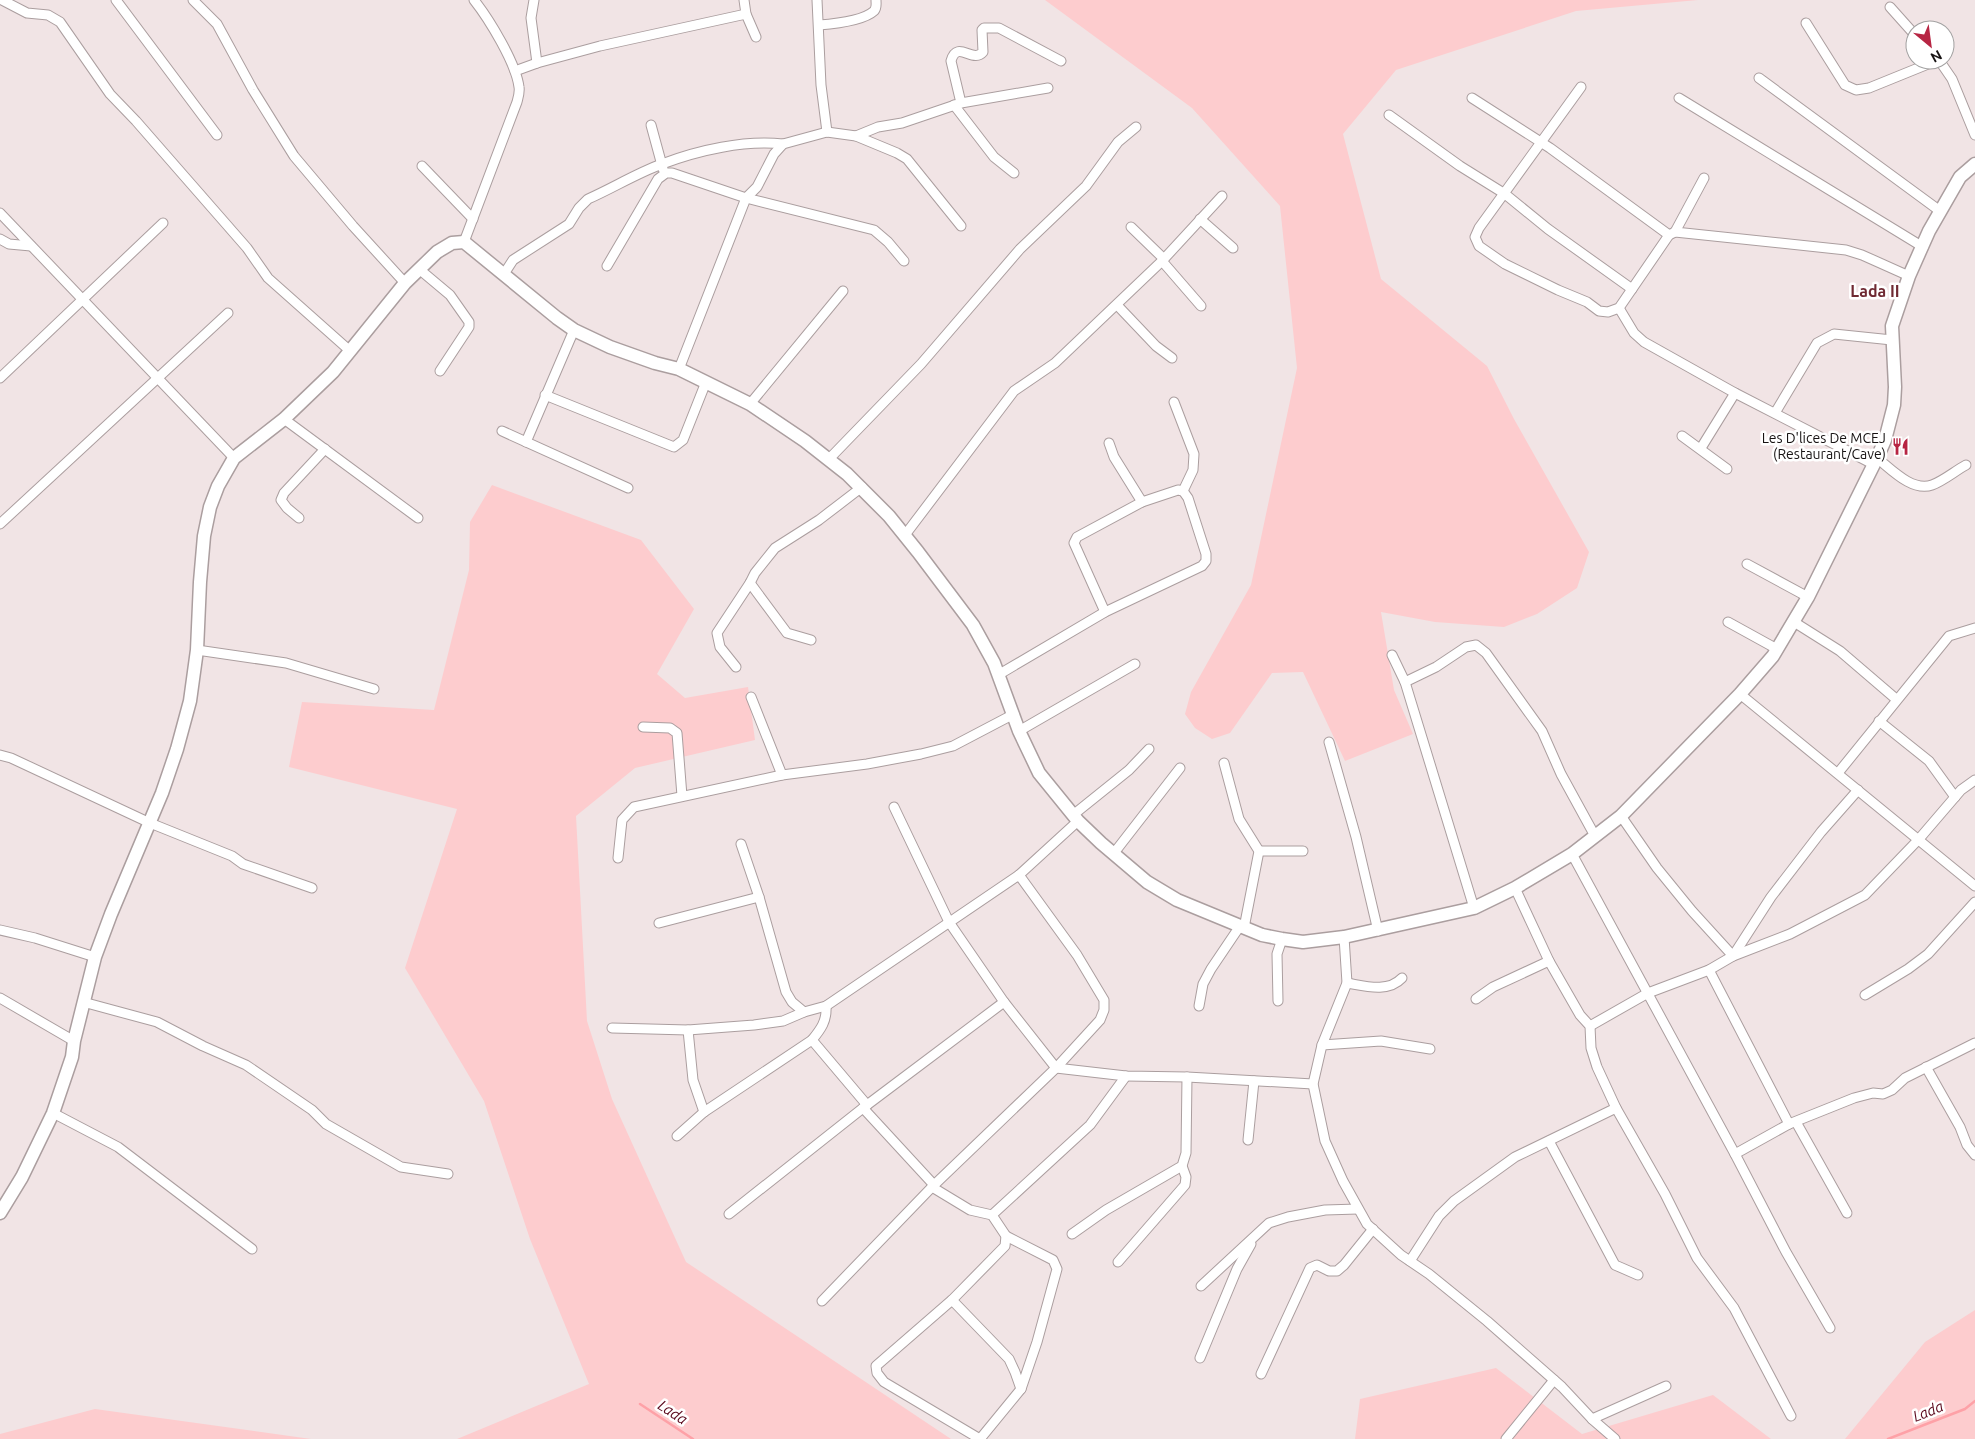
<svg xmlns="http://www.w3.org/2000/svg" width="1975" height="1439" viewBox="0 0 1975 1439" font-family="Ubuntu,sans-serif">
  <rect width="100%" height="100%" fill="#f1e4e5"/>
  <!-- green -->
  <g fill="#fdccce">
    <path d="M 1045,0 L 1698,0 L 1576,11 L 1396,70 L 1343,134 L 1381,279 L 1487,366 L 1514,419 L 1589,552 L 1577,588 L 1537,614 L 1504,627 L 1435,622 L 1381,612 L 1394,690 L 1413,734 L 1345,761 L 1303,672 L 1272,673 L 1230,733 L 1212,739 L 1195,728 L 1185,714 L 1191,692 L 1251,585 L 1297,368 L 1280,206 L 1192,108 Z"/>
    <path d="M 492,485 L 641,540 L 694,609 L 657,674 L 685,698 L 748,687 L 755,740 L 635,768 L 576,816 L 587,1021 L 612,1099 L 686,1262 L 951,1439 L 457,1439 L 589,1384 L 530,1239 L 484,1101 L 405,968 L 457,809 L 289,767 L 302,702 L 434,710 L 469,570 L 470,522 Z"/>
    <path d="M 1975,1310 L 1975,1439 L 1845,1439 L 1925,1342 Z"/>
    <path d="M 1496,1368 L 1582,1434 L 1713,1395 L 1771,1439 L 1355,1439 L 1360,1399 Z"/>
    <path d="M 95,1409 L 311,1439 L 0,1439 L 0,1434 Z"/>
  </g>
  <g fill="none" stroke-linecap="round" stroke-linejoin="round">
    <!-- stream -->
    <g stroke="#fea1a7" stroke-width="2.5">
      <path d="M 640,1404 L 693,1439"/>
      <path d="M 1888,1439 L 1965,1409 L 1975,1401"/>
    </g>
    <defs>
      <g id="street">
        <path d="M 2,0 L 27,13 L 48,15 L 60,22 L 110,94 L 136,121 L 247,248 L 268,278 L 349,350"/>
        <path d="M 116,0 L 217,135"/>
        <path d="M 193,0 L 217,24 L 253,90 L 294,156 L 353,226 L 405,283"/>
        <path d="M 534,0 L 531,18 L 537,63"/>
        <path d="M 744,0 L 746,14 L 756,37"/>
        <path d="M 817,0 L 821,85 L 827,132"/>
        <path d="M 1890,7 L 1915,35"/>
        <path d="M 1806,23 L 1845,85 L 1856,90 L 1869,88 L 1938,60"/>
        <path d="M 819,25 C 832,24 863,21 874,11 C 877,8 876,4 876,0"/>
        <path d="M 1939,60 L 1952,79 L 1975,135"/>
        <path d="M 515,71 L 537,63 L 600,46 L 746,14"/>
        <path d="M 1759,78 L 1940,211"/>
        <path d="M 1581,87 L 1479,228 L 1475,237 L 1479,246 L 1505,264 L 1558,290 L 1587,302 L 1599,311 L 1608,312 L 1619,308 L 1669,235 L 1675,232 L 1846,250 L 1862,255 L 1909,276"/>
        <path d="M 1472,98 L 1550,148 L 1669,235"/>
        <path d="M 1679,98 L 1923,247"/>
        <path d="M 961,103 L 951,61 C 957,39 973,64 983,52 L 982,30 L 984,28 L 999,28 L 1061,61"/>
        <path d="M 954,105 L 994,157 L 1014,173"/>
        <path d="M 1389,115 L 1460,166 L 1505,194 L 1548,229 L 1632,289"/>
        <path d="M 651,125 L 663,169"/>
        <path d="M 856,136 L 878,127 L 902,123 L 961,103 L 1048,88"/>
        <path d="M 422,166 L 473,219"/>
        <path d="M 0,213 L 234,458"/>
        <path d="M 1200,219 L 1233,248"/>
        <path d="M 1131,227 L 1164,259"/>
        <path d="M 1675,232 L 1704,178"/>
        <path d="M 0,239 L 9,244 L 31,246"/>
        <path d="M 464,242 L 517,102 C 518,98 520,92 519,87 C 516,63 489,19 474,0"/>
        <path d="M 1162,261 L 1201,306"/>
        <path d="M 607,266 L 658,179 L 666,173 L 672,173 L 746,198 L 874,230 L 888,242 L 904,261"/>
        <path d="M 419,269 L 450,295 L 469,322 L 469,327 L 440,371"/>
        <path d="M 504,274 L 513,260 L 569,224 L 579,208 L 588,199 C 613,188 637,173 662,164 C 699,150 744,140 783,144"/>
        <path d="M 1117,305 L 1156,346 L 1172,358"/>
        <path d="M 1619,308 L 1634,333 L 1644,342 L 1735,393 L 1873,464"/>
        <path d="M 679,369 L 746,198 L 757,187 L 774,154 L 783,144 L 827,132 L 856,136 L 897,153 L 907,159 L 961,226"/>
        <path d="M 0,378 L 163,223"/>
        <path d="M 545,395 L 674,447 L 683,440 L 706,382"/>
        <path d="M 1174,402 L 1194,454 L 1193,470 L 1183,491"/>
        <path d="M 750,404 L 843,291"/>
        <path d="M 1775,413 L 1817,343 L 1834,334 L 1892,340"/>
        <path d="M 284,419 L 418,518"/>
        <path d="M 502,431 L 628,488"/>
        <path d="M 1682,436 L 1727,469"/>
        <path d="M 526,442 L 574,330"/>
        <path d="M 1109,443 L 1114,457 L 1142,502"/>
        <path d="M 1701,448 L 1735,393"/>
        <path d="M 1877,458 C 1891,469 1912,492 1932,485 C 1943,481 1955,471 1966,465"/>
        <path d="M 829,459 L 921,364 L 1020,249 L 1086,186 L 1118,142 L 1136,127"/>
        <path d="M 299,518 L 287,508 L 281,500 L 284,493 L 325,449"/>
        <path d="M 0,524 L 228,313"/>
        <path d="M 905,535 L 1014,391 L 1055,363 L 1162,261 L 1222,196"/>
        <path d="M 1747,564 L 1808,597"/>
        <path d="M 750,583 L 787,633 L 811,640"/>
        <path d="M 1105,612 L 1074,543 L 1077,537 L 1142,502 L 1178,490 L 1183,491"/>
        <path d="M 1728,622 L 1777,649"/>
        <path d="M 1794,622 L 1840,651 L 1896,699"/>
        <path d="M 197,650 L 286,663 L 374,689"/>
        <path d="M 1392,655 L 1405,682 L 1474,908"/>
        <path d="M 736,667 L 720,647 L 717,633 L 750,583 L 755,573 L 775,548 L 819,520 L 862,487"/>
        <path d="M 998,675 L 1105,612 L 1202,566 L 1206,561 L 1206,554 L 1188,498 L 1183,491"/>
        <path d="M 1405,682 L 1436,667 L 1466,647 L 1476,645 L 1486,653 L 1542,731 L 1561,774 L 1595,836"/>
        <path d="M 1740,694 L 1975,886"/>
        <path d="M 751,697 L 782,775"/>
        <path d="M 1879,721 L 1929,761 L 1955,797"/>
        <path d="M 643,727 L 670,728 L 677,733 L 682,796"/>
        <path d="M 1019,731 L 1135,664"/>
        <path d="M 1329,742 L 1356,837 L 1378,931"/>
        <path d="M 0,755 L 11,758 L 150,823 L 232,856 L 243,864 L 312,888"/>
        <path d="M 1224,763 L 1239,819 L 1259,851 L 1244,928"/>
        <path d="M 1838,773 L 1949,636 L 1975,628"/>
        <path d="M 894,807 L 949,922 L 1004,1002 L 1056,1068 L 1126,1076 L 1187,1077 L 1313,1084"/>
        <path d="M 1073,815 L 1129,770 L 1149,749"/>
        <path d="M 1621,816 L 1657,868 L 1692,911 L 1733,956 L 1790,934 L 1865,895 L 1919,839 L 1961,790 L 1975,780"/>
        <path d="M 741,844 L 759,897 L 786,992 L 792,1002 L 804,1012"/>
        <path d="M 1259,851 L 1303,851"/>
        <path d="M 1114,853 L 1180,768"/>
        <path d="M 1572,854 L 1735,1154 L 1786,1252 L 1830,1328"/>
        <path d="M 618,858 L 622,820 L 634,807 L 782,775 L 867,764 L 921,754 L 953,746 L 1014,714"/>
        <path d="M 1515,888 L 1549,961 L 1580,1015 L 1590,1026 L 1591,1048 L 1597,1067 L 1616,1108 L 1665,1194 L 1697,1258 L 1734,1308 L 1791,1416"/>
        <path d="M 659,923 L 759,897"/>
        <path d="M 0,930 L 35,938 L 95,957"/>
        <path d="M 1344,937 L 1347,983 L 1322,1045 L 1313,1084 L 1325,1141 L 1343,1181 L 1367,1224 L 1401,1255 L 1429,1274 L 1487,1321 L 1562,1387 L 1592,1419 L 1615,1439"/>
        <path d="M 1709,970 L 1789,1124"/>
        <path d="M 1347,983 C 1365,986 1388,993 1402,978"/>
        <path d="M 1865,995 L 1908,969 L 1928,954 L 1975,902"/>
        <path d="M 0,998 L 74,1041"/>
        <path d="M 1476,999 L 1493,987 L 1549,961"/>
        <path d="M 1278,1001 L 1277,954 L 1282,939"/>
        <path d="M 83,1002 L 157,1022 L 203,1046 L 246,1065 L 312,1110 L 326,1124 L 401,1167 L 448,1174"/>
        <path d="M 1199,1006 L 1203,984 L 1211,969 L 1240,926"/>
        <path d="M 1590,1026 L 1648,993 L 1709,970 L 1733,956 L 1771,897 L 1821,832 L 1858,790"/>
        <path d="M 612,1028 L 688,1030 L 754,1025 L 783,1021 L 804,1012 L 826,1006 L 1019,875 L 1078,821"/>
        <path d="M 688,1030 L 693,1080 L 704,1112"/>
        <path d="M 812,1040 L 867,1105"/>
        <path d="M 1322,1045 L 1381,1041 L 1430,1049"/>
        <path d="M 1926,1067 L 1960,1127 L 1967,1145 L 1975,1155"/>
        <path d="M 863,1108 L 934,1185"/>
        <path d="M 53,1113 L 118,1147 L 252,1249"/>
        <path d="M 1796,1122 L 1847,1213"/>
        <path d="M 677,1136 L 704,1112 L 812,1040 C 821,1029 827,1021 826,1006"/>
        <path d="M 1248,1140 L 1254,1081"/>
        <path d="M 1549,1141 L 1615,1265 L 1638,1275"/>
        <path d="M 1735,1154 L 1789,1124 L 1854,1098 L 1873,1093 L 1883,1094 L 1892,1090 L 1905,1078 L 1975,1043"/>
        <path d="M 932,1187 L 970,1210 L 992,1215 L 1006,1236 L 1005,1246 L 952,1300 L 876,1366 L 877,1373 L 884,1382 L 980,1439"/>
        <path d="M 729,1214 L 863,1108 L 1004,1002"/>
        <path d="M 992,1215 L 1090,1125 L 1126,1076"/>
        <path d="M 1072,1234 L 1106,1210 L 1182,1166 L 1186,1153 L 1187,1077"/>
        <path d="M 1410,1261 L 1439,1216 L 1454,1201 L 1515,1157 L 1616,1108"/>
        <path d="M 1118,1262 L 1185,1185 L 1186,1177 L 1182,1166"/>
        <path d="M 1201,1286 L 1269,1223 L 1288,1217 L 1325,1210 L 1358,1209"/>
        <path d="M 952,1300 L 1009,1359 L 1015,1372 L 1021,1389"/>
        <path d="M 822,1301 L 932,1187 L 1056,1068 L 1100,1020 L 1104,1010 L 1104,1000 L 1077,955 L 1019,875"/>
        <path d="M 1200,1358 L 1237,1269 L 1251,1244"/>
        <path d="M 1261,1374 L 1310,1268 L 1317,1265 L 1329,1271 L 1337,1271 L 1344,1265 L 1373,1229"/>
        <path d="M 1592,1419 L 1666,1386"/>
        <path d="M 980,1439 L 1021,1389 L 1037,1342 L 1057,1269 L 1053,1260 L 1006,1236"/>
        <path d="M 1506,1439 L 1554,1380"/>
      </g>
      <path id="secondary" d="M 0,1213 L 22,1177 L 53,1113 L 72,1057 L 74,1041 L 95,957 L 111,914 L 162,793 L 177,749 L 190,701 L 197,650 L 200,582 L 204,536 L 210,507 L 218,486 L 234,458 L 284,419 L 333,372 L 405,283 L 437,252 L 452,243 L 464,242 L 557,318 L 574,330 L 610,347 L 655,363 L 679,369 L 750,404 L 805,441 L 847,474 L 889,516 L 918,552 L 973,625 L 994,663 L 1019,731 L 1039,773 L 1078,821 L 1101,843 L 1147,882 L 1177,900 L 1262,935 L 1282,939 L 1303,942 L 1344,937 L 1474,908 L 1515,888 L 1572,854 L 1621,816 L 1740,694 L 1773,656 L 1808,597 L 1877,458 L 1885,440 L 1894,405 L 1895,387 L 1892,326 L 1909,276 L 1929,231 L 1960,177 L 1975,164"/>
    </defs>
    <!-- street casing -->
    <use href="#street" stroke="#ab9e9f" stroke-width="11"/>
    <!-- secondary casing -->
    <use href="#secondary" stroke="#ab9e9f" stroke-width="15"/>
    <!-- street -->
    <use href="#street" stroke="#fff" stroke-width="9"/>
    <!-- secondary -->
    <use href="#secondary" stroke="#fff" stroke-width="12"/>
  </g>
  <!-- icons -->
  <defs>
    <symbol id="restaurant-bare" viewBox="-9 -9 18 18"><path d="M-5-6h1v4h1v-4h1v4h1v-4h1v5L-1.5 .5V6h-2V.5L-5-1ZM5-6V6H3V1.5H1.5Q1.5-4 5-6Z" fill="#b72543" stroke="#fff" stroke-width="2.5" paint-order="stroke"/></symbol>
  </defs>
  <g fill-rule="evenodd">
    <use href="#restaurant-bare" x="1888" y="434" width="25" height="25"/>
  </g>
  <g text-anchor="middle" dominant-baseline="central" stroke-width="5" stroke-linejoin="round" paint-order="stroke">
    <!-- poi labels -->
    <g font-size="14" fill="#171313" stroke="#fff" text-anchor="end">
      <text x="1886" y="438">Les D'lices De MCEJ<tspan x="1886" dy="16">(Restaurant/Cave)</tspan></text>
    </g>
    <!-- water labels -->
    <g font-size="15" font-style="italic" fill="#5a071b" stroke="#fff">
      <text transform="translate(1928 1411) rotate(-22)">Lada</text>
      <text transform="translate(673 1412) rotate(33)">Lada</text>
    </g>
    <!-- quarter labels -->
    <g font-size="16" font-weight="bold" fill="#6f2932" stroke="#fff">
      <text x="1875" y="291">Lada II</text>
    </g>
  </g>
  <!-- north arrow -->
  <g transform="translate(1930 45) rotate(151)"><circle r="24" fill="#ffffff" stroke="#a2a1a1"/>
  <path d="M0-4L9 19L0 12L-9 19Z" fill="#b72543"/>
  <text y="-8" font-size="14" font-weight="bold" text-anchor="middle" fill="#171313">N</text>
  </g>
</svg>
